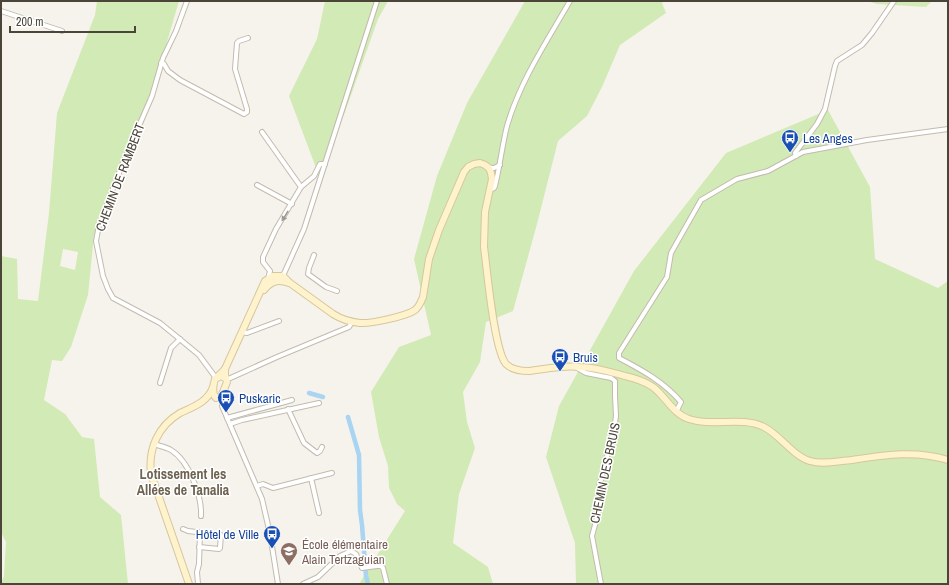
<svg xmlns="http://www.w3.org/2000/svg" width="949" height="585" viewBox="0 0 949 585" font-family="'Archivo Narrow',sans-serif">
  <rect width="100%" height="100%" fill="#f6f3ec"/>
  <!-- green -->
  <g fill="#d2eab5" fill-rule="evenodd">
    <path d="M 97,1 L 179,1 L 154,86 L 102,212 L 94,235 L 88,295 L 71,347 L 62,361 L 52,360 L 44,400 L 65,414 L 82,437 L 94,439 L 100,497 L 121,515 L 128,584 L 1,584 L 4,576 L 6,542 L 1,532 L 1,256 L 17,259 L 18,299 L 38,301 L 49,213 L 57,113 L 95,15 ZM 63,249 L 78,252 L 75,270 L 60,266 Z"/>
    <path d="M 325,1 L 388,1 L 378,19 L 345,112 L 318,173 L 289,96 L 317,39 Z"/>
    <path d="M 525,1 L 665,1 L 662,3 L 666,13 L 620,45 L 602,87 L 587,116 L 558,141 L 537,224 L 513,311 L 486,322 L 480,362 L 463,392 L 467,422 L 475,448 L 459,494 L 453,543 L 488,567 L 493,584 L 359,584 L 405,511 L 397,504 L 389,488 L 388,466 L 379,437 L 371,392 L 399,347 L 431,335 L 414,259 L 437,176 L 467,103 Z"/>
    <path d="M 867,1 L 932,1 L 926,7 L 877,4 Z"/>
    <path d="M 828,110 L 870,187 L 875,259 L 938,288 L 948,281 L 948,584 L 576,584 L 575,543 L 546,457 L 559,406 L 634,271 L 726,153 Z"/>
  </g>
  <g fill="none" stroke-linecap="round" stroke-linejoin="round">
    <!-- canal -->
    <g stroke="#a9d4f2" stroke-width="4.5">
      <path d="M 309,393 L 323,397"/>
      <path d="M 348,417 L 359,455 L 360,510 L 362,525 L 366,576 L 368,584"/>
    </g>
    <defs>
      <g id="street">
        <path d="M 187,1 L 176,31 L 163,58 L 152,96 L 122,165 L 99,225 L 96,241 L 103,276 L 108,289 L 113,298 L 160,323 L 176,336 L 199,355 L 216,378"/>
        <path d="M 1,11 L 62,31"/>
        <path d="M 161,63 L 164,64 L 168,71 L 180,80 L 244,114 L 247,112 L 247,109 L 235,69 L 237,43 L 239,41 L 248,38"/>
        <path d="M 262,132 L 301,187"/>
        <path d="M 796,156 L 795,153 L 817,124 L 825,109 L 835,66 L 837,61 L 862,45 L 872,33 L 894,1"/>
        <path d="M 489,168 L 494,168 L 500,165"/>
        <path d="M 257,185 L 292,204"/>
        <path d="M 490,190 L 494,188 L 495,186 C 500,166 502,146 507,126 C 520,81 547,41 570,1"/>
        <path d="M 314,255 L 309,268 L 308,274 L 326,287 L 337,291"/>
        <path d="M 282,278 L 304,229 L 377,1"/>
        <path d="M 268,279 L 270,271 L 263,262 L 263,257 L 276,229 L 301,187 L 314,176 L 320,164 L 325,164"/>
        <path d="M 242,332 L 247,333 L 279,321"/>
        <path d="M 577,368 L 586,373 L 611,378 L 615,381 L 615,396 L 616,416 L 614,430 L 599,487 L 599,510 L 592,536 L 601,584"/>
        <path d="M 226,380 L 277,357 L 349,327 L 352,322"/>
        <path d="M 160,383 L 171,348 L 180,339"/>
        <path d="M 222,396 L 222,406 L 262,499 L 270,534 L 278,584"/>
        <path d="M 288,409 L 304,443 L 317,453 L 320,451 L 322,447"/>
        <path d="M 676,412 L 681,402 C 664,382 642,370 619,358 L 619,353 L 667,277 L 671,253 L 701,200 L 737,179 L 768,171 L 803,152 L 867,140 L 948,129"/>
        <path d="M 227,418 L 292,400"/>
        <path d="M 230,424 L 242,420 L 319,403"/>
        <path d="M 154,444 C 159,446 166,447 171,450 C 189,461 202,496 201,516"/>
        <path d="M 311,478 L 319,513"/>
        <path d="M 257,486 L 263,484 L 273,488 L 332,473"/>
        <path d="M 183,529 L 188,531 L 221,535 L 220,548 L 219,549 L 199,547"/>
        <path d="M 198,584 L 197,572 L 199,564 L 200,532"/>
        <path d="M 303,584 L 318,577 L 340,556 L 351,551 L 356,554 L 362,568 L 377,566 L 381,566 L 383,568 L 387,584"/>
      </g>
      <g id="secondary">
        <path d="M 264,290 C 271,281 278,279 289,283"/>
        <path d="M 225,369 L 225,375 L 227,382 L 221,397 L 216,398 C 212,394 213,385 215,379 L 221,376 L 225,378"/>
        <path d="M 218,376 L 225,369 L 265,281 L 273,276 L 283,276 L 290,283 L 333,314 C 341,319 350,322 360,323 C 370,324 407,316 415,310 C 419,307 421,302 423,297 L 429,259 L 439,230 L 464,172 L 468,167 L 474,164 L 480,163 L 485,165 L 489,168 L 491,173 L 492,179 L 485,212 L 484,247 C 487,269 494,350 506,364 C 512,370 521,371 529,371 C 546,369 563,365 580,367 C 595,367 610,372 625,376 C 634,378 644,381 653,387 C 666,397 673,414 689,419 C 712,427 741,416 764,427 C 780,435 794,457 810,461 C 823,465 838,461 852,460 C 885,455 915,450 948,460"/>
        <path d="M 189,584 L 151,474 C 148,449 158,426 180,413 C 193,407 208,402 213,387"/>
      </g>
    </defs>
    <!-- street casing -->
    <use href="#street" stroke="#c2bbae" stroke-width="6"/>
    <!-- secondary casing -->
    <use href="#secondary" stroke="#d6c79b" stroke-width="8"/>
    <!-- street -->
    <use href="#street" stroke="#fff" stroke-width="4"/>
    <!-- secondary -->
    <use href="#secondary" stroke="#fff3cd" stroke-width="6"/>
  </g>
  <!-- one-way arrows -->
  <defs><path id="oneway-solid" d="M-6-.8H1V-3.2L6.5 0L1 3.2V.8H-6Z"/></defs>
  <use fill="#9c9892" href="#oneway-solid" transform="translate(285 216) rotate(122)"/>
  <!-- icons -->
  <defs>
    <symbol id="bus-pin" viewBox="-11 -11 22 30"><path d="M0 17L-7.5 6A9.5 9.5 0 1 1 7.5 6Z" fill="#1a4fb4" stroke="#fff"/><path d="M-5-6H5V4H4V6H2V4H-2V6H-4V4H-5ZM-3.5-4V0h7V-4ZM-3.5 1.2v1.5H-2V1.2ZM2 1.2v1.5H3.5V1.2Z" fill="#fff"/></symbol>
    <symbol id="school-pin" viewBox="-11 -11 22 30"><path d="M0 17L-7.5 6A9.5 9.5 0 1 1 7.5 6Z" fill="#8d6e63" stroke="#fff"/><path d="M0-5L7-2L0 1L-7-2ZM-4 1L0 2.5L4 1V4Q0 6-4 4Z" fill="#fff"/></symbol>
  </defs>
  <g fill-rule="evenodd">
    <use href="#bus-pin" x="780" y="128" width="20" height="27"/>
    <use href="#bus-pin" x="550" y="347" width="20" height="27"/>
    <use href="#bus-pin" x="216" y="388" width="20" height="27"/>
    <use href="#bus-pin" x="262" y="524" width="20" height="27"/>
    <use href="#school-pin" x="279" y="541" width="20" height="27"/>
  </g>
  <g text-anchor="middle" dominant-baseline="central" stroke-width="3" stroke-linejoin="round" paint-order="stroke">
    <!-- transit labels -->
    <g font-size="13" fill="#164399" stroke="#fff" text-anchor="start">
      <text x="803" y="138">Les Anges</text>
      <text x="573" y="357">Bruis</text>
      <text x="239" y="398">Puskaric</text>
      <text x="259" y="534" text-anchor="end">Hôtel de Ville</text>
    </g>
    <!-- street labels -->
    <g font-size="13" fill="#4b4439" stroke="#fff">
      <text transform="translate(120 177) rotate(-69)">CHEMIN DE RAMBERT</text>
      <text transform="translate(605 473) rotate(-78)">CHEMIN DES BRUIS</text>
    </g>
    <!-- education labels -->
    <g font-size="13" fill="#785e54" stroke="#fff" text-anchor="start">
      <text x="302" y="544">École élémentaire<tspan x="302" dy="15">Alain Tertzaguian</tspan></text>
    </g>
    <!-- neighbourhood labels -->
    <g font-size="14" font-weight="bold" fill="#6e6250" stroke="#fff">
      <text x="183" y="474">Lotissement les<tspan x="183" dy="16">Allées de Tanalia</tspan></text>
    </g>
  </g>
  <!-- border -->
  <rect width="949" height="585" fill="none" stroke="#4b4439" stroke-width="4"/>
  <!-- scale -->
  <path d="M10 26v6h125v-6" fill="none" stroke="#4b4439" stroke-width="2"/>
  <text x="16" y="26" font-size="12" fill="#4b4439" stroke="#ffffff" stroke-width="3" paint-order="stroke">200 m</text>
</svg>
